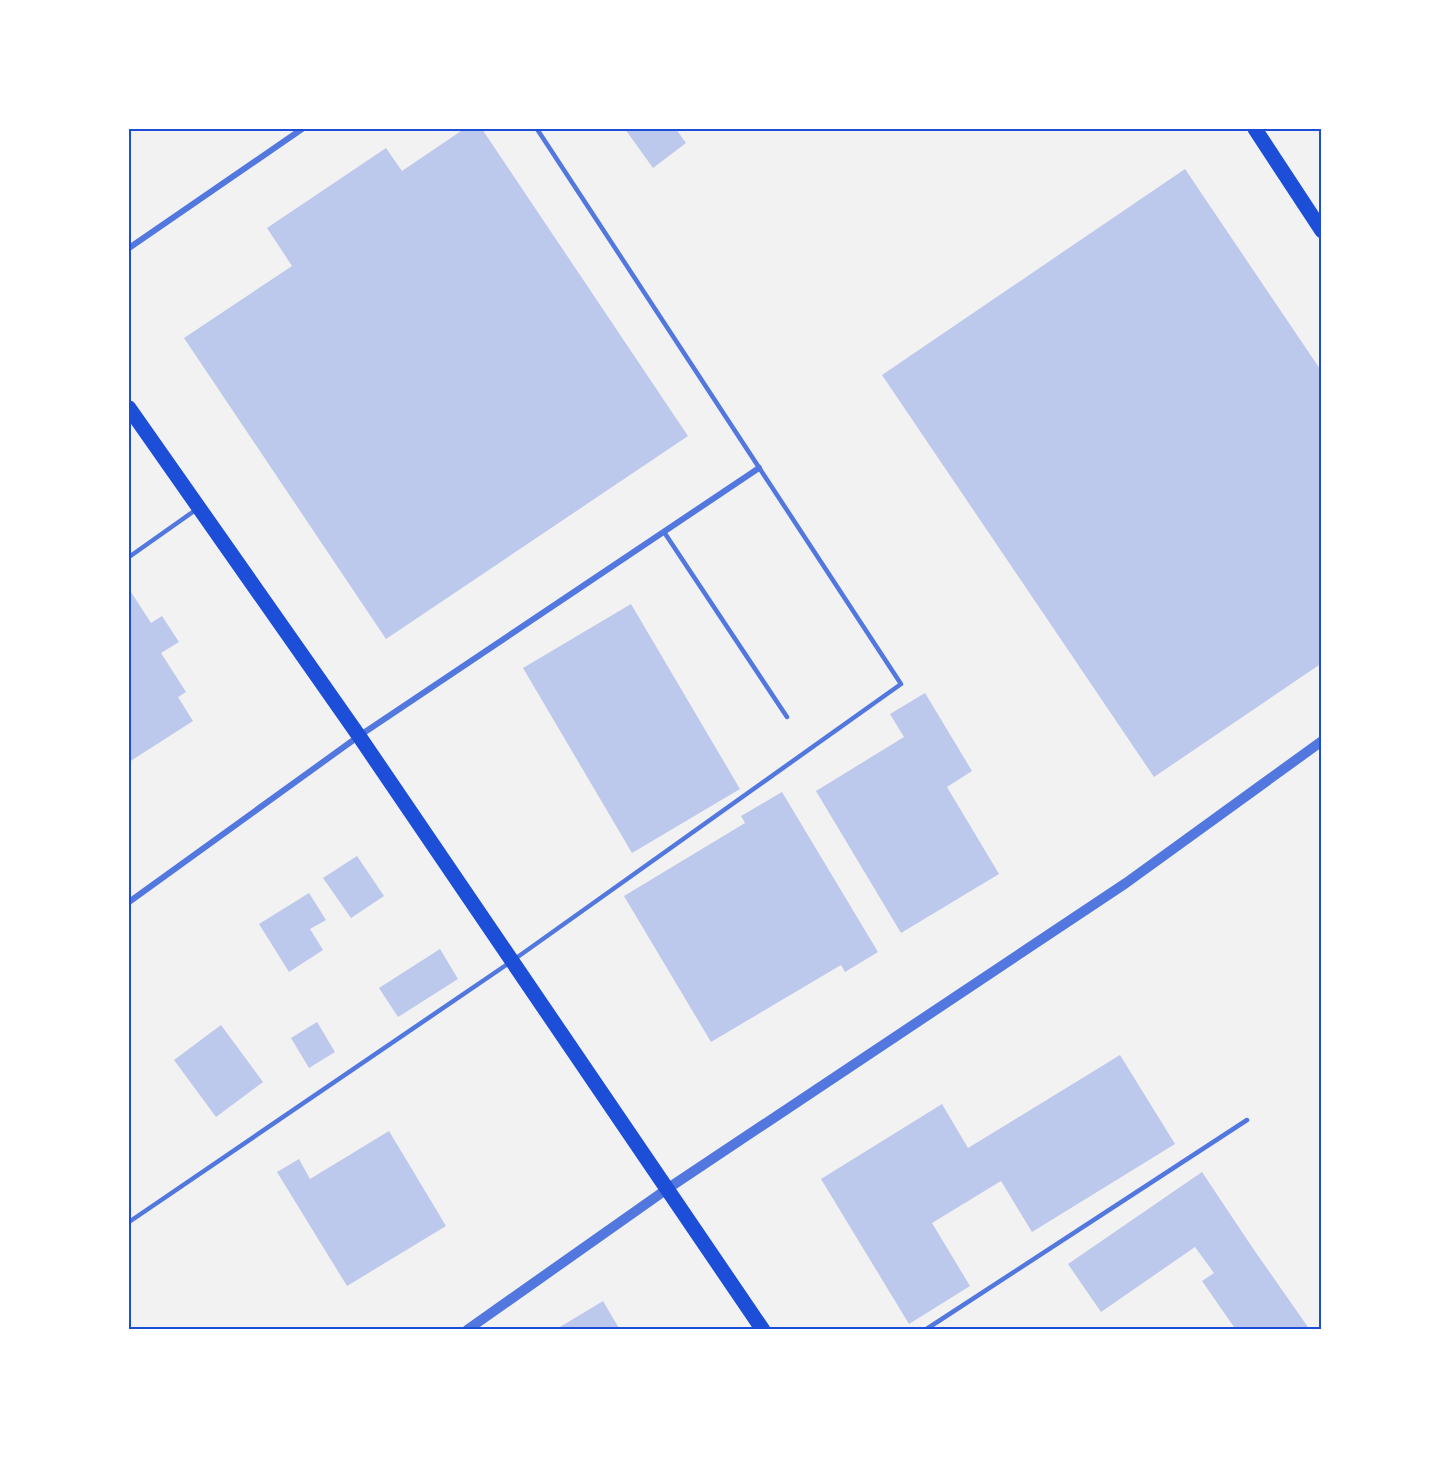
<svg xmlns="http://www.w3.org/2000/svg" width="1451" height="1459" viewBox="0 0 1451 1459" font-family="'Source Sans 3',sans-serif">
  <rect width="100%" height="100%" fill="#f2f2f2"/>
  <!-- building -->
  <g fill="#bdc9ec">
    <path d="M 464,129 L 482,129 L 688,436 L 386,639 L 184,338 L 292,266 L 267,228 L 386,148 L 402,171 Z"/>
    <path d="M 625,129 L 676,129 L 686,143 L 653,168 Z"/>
    <path d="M 1185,169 L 1322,372 L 1322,663 L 1154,777 L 882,375 Z"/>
    <path d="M 129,589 L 151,623 L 162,616 L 179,642 L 161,653 L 186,692 L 178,697 L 193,721 L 129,762 Z"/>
    <path d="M 631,604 L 740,789 L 632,853 L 523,668 Z"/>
    <path d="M 925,693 L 972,771 L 947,787 L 999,874 L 901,933 L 816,791 L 904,737 L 890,714 Z"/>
    <path d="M 782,792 L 878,952 L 845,972 L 841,965 L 711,1042 L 624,896 L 745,823 L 741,816 Z"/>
    <path d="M 357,856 L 384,896 L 351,918 L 323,878 Z"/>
    <path d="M 309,893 L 326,920 L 310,929 L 323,950 L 289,972 L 259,924 Z"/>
    <path d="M 440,949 L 458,979 L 398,1017 L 379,988 Z"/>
    <path d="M 317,1022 L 335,1052 L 309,1068 L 291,1038 Z"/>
    <path d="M 221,1025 L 263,1082 L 216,1117 L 174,1060 Z"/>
    <path d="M 1120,1055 L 1175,1144 L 1032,1232 L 1001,1181 L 932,1223 L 970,1286 L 909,1324 L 821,1179 L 942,1104 L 968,1148 Z"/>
    <path d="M 389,1131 L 446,1226 L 347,1286 L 277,1172 L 299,1159 L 310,1179 Z"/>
    <path d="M 1202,1172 L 1252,1247 L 1310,1330 L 1236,1330 L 1202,1281 L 1214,1273 L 1195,1247 L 1101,1312 L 1068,1264 Z"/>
    <path d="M 603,1301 L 620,1330 L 555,1330 Z"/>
  </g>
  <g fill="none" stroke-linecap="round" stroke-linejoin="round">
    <!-- service -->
    <g stroke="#5277de" stroke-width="4.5">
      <path d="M 664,532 L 787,717"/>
      <path d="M 129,557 L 197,509"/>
      <path d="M 129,1222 L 512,961 L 901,684 L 537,129"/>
      <path d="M 925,1330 L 1247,1120"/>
    </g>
    <!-- minor -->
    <g stroke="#5277de" stroke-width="6">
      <path d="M 129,248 L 302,129"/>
      <path d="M 129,902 L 359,736 L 759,468"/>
    </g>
    <!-- tertiary -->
    <path stroke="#5277de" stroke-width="10" d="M 467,1330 L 667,1189 L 1126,883 L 1322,741"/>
    <!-- primary -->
    <g stroke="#1d4ed8" stroke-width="15">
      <path d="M 1255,129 L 1322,231"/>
      <path d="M 129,408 L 359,736 L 763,1330"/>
    </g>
  </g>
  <!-- border -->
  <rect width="1451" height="1459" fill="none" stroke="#ffffff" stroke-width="261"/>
  <rect x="130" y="130" width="1190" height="1198" fill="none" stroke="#1d4ed8" stroke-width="2"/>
</svg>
